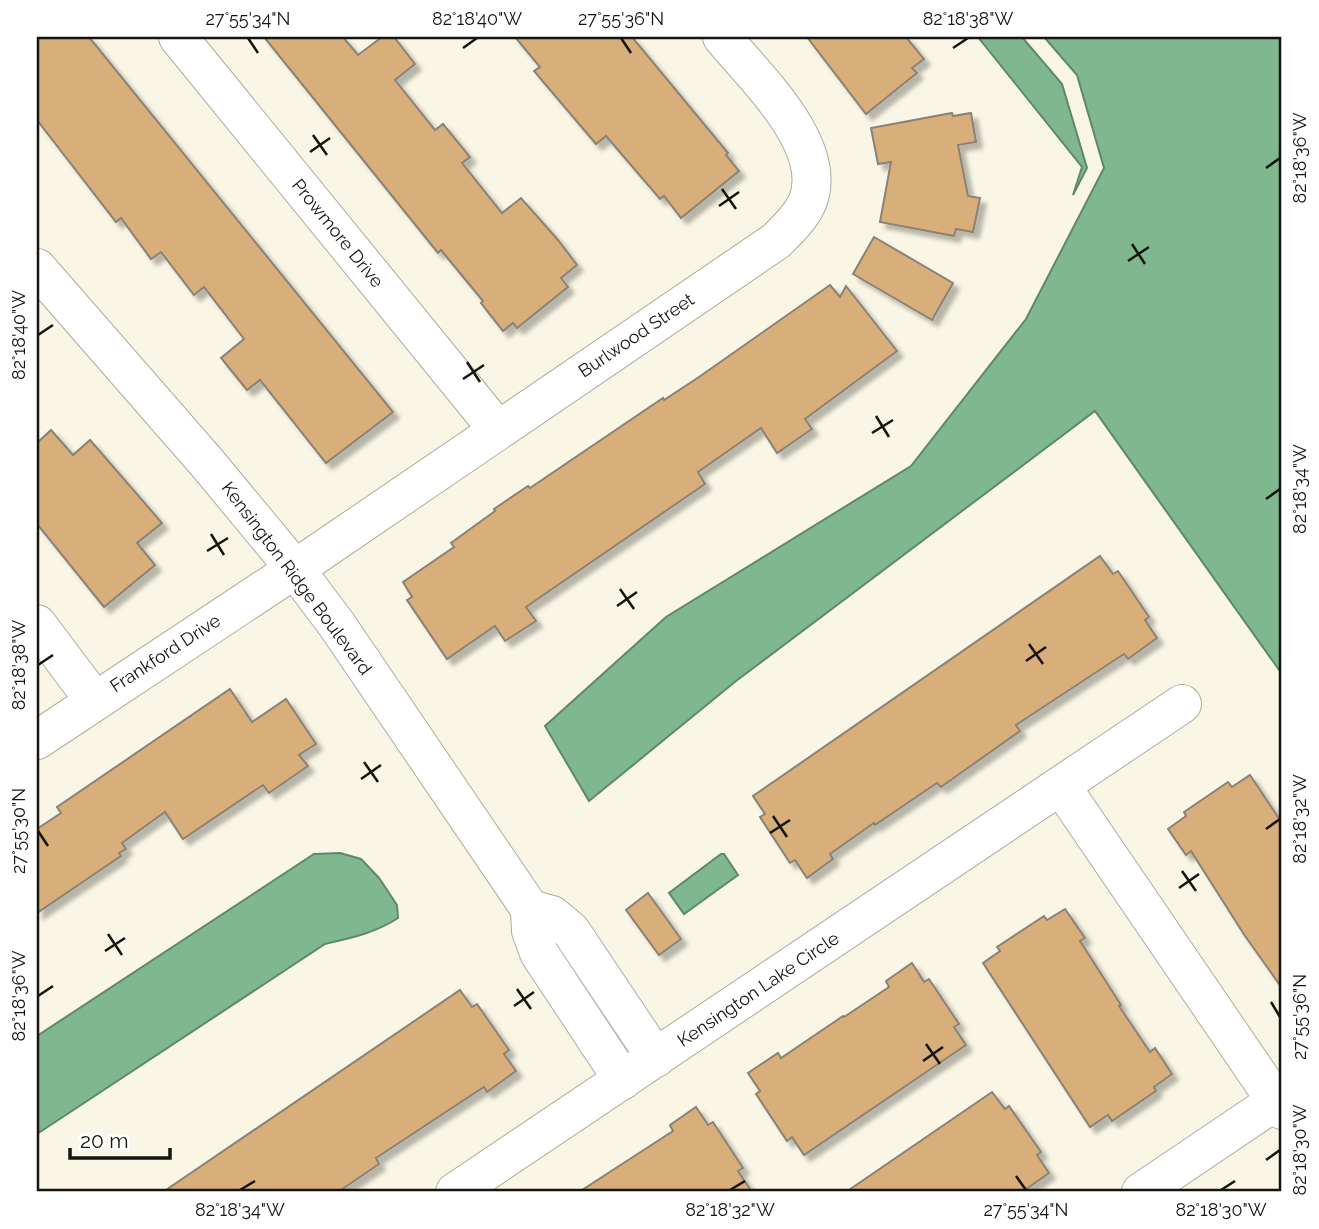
<svg xmlns="http://www.w3.org/2000/svg" width="1319" height="1229" viewBox="0 0 1319 1229" font-family="Raleway,sans-serif">
  <defs>
    <filter id="shadow"><feDropShadow dx="6" dy="6" stdDeviation="2" flood-color="#0004"/></filter>
  </defs>
  <rect width="100%" height="100%" fill="#f9f6e5"/>
  <!-- water -->
  <g fill="#7fb88f" stroke="#5f8769" stroke-width="2">
    <path d="M 978,37 L 1022,37 L 1062,84 L 1087,168 L 1073,195 L 1082,167 Z"/>
    <path d="M 1044,37 L 1282,37 L 1282,674 L 1095,411 L 736,681 L 589,801 L 545,726 L 666,617 L 911,466 L 1026,319 L 1104,168 L 1077,75 Z"/>
    <path d="M 340,853 L 361,859 L 379,878 L 397,905 L 398,918 C 375,933 351,938 325,944 L 37,1134 L 37,1036 L 314,854 Z"/>
    <path d="M 721,854 L 724,854 L 738,875 L 684,914 L 669,893 Z"/>
  </g>
  <!-- building -->
  <g fill="#d8ae7a" stroke="#8b8175" stroke-width="2" filter="url(#shadow)">
    <path d="M 37,37 L 89,37 L 393,412 L 326,463 L 260,380 L 247,390 L 221,358 L 244,339 L 204,287 L 194,295 L 161,252 L 151,259 L 121,218 L 116,222 L 37,120 Z"/>
    <path d="M 264,37 L 343,37 L 358,55 L 382,37 L 394,37 L 415,64 L 395,80 L 435,130 L 443,124 L 470,157 L 462,163 L 502,213 L 521,198 L 558,240 L 577,265 L 561,278 L 568,287 L 517,328 L 513,323 L 503,331 L 481,303 L 483,301 L 441,250 L 438,253 Z"/>
    <path d="M 515,37 L 632,37 L 728,153 L 726,155 L 739,171 L 681,218 L 664,196 L 660,199 L 606,136 L 596,144 L 534,71 L 540,67 Z"/>
    <path d="M 807,37 L 906,37 L 924,59 L 912,68 L 917,73 L 866,114 Z"/>
    <path d="M 952,113 L 953,116 L 971,113 L 976,142 L 958,145 L 968,196 L 980,198 L 973,232 L 956,229 L 954,236 L 880,222 L 891,162 L 878,164 L 871,128 Z"/>
    <path d="M 874,237 L 953,283 L 932,320 L 853,274 Z"/>
    <path d="M 830,285 L 840,297 L 846,286 L 897,351 L 805,419 L 812,429 L 777,453 L 761,428 L 698,472 L 705,484 L 526,607 L 536,621 L 505,641 L 495,626 L 447,659 L 407,600 L 412,597 L 403,582 L 454,547 L 451,543 L 495,511 L 494,509 L 528,486 L 530,488 L 663,398 L 664,400 L 699,377 Z"/>
    <path d="M 51,430 L 73,455 L 90,440 L 162,523 L 137,543 L 155,565 L 104,607 L 37,524 L 37,443 Z"/>
    <path d="M 1100,556 L 1113,574 L 1118,571 L 1149,617 L 1145,620 L 1157,638 L 1128,659 L 1124,654 L 1016,725 L 1020,731 L 941,787 L 937,783 L 875,825 L 874,823 L 830,854 L 833,859 L 807,878 L 795,860 L 790,863 L 760,817 L 765,814 L 753,796 Z"/>
    <path d="M 230,689 L 252,722 L 286,699 L 316,744 L 299,755 L 308,766 L 269,793 L 263,785 L 183,839 L 165,812 L 122,843 L 126,849 L 119,853 L 121,856 L 37,913 L 37,829 L 61,813 L 57,807 Z"/>
    <path d="M 1250,775 L 1282,823 L 1282,988 L 1245,936 L 1191,851 L 1186,855 L 1168,829 L 1186,816 L 1184,812 L 1228,782 L 1232,787 Z"/>
    <path d="M 648,893 L 681,939 L 659,955 L 626,910 Z"/>
    <path d="M 1065,909 L 1085,938 L 1080,941 L 1121,1005 L 1119,1006 L 1150,1052 L 1155,1048 L 1172,1074 L 1154,1087 L 1156,1091 L 1112,1121 L 1108,1115 L 1090,1127 L 983,963 L 1000,951 L 997,947 L 1044,916 L 1047,920 Z"/>
    <path d="M 912,963 L 924,982 L 929,979 L 959,1024 L 954,1027 L 966,1045 L 804,1155 L 792,1137 L 787,1141 L 756,1094 L 760,1091 L 748,1073 L 778,1053 L 781,1058 L 843,1016 L 844,1017 L 889,987 L 886,981 Z"/>
    <path d="M 460,990 L 472,1007 L 477,1004 L 509,1050 L 504,1054 L 516,1071 L 487,1092 L 484,1087 L 376,1158 L 379,1164 L 338,1192 L 163,1192 Z"/>
    <path d="M 992,1092 L 1005,1109 L 1009,1106 L 1041,1152 L 1037,1155 L 1049,1173 L 1022,1192 L 846,1192 Z"/>
    <path d="M 696,1107 L 708,1125 L 713,1122 L 743,1168 L 738,1171 L 752,1192 L 579,1192 L 673,1131 L 670,1125 Z"/>
  </g>
  <g fill="none" stroke-linecap="round" stroke-linejoin="round">
    <defs>
      <g id="minor">
        <path d="M 178,37 L 498,430"/>
        <path d="M 37,624 L 94,700"/>
        <path d="M 37,740 L 295,569 L 776,241 C 788,229 800,218 807,203 C 831,147 755,77 722,37"/>
        <path d="M 1061,786 L 1282,1110"/>
        <path d="M 455,1192 L 1182,704"/>
        <path d="M 1141,1192 L 1276,1101"/>
      </g>
      <g id="tertiary">
        <path d="M 37,268 L 208,464 L 295,569 L 337,625 L 530,909 L 531,931 L 539,953 L 623,1080"/>
        <path d="M 530,909 L 552,915 L 571,931 L 656,1058"/>
      </g>
    </defs>
    <!-- minor casing -->
    <use href="#minor" stroke="#afac9d" stroke-width="40"/>
    <!-- tertiary casing -->
    <use href="#tertiary" stroke="#afac9d" stroke-width="40"/>
    <!-- minor -->
    <use href="#minor" stroke="#fff" stroke-width="38"/>
    <!-- tertiary -->
    <use href="#tertiary" stroke="#fff" stroke-width="38"/>
  </g>
  <!-- ticks -->
  <path fill="none" stroke="#15140f" stroke-width="2.5" d="M 248,38 L 258,53M 621,38 L 631,53M 463,48 L 477,38M 953,48 L 968,38M 313,135 L 327,155M 310,152 L 330,138M 1266,168 L 1280,158M 722,189 L 736,209M 719,206 L 739,192M 1132,244 L 1145,264M 1128,261 L 1149,247M 38,335 L 53,325M 467,362 L 480,382M 463,379 L 484,365M 876,416 L 889,437M 872,433 L 893,420M 1266,499 L 1280,489M 211,534 L 224,555M 207,551 L 228,538M 620,589 L 634,609M 617,606 L 637,592M 1029,644 L 1043,664M 1026,661 L 1046,647M 38,665 L 53,655M 364,762 L 378,782M 361,779 L 381,765M 773,816 L 787,837M 1266,829 L 1280,819M 38,831 L 48,846M 770,833 L 790,820M 1182,871 L 1196,891M 1179,888 L 1199,874M 108,934 L 122,955M 105,951 L 125,938M 517,989 L 531,1009M 38,996 L 53,986M 1271,1002 L 1280,1017M 514,1006 L 534,992M 926,1044 L 940,1064M 923,1061 L 943,1047M 1266,1160 L 1280,1150M 1016,1176 L 1026,1190M 240,1190 L 255,1181M 730,1190 L 745,1181M 1221,1190 L 1235,1181"/>
  <g text-anchor="middle" dominant-baseline="central" stroke-width="5" stroke-linejoin="round" paint-order="stroke">
    <!-- street labels -->
    <g font-size="18" fill="#15140f" stroke="#fff">
      <text transform="translate(338 233) rotate(51)">Prowmore Drive</text>
      <text transform="translate(636 335) rotate(-34)">Burlwood Street</text>
      <text transform="translate(297 578) rotate(53)">Kensington Ridge Boulevard</text>
      <text transform="translate(165 653) rotate(-33)">Frankford Drive</text>
      <text transform="translate(758 989) rotate(-34)">Kensington Lake Circle</text>
    </g>
  </g>
  <!-- border -->
  <rect width="1319" height="1229" fill="none" stroke="#ffffff" stroke-width="77"/>
  <!-- scale -->
  <path d="M70 1148v10h100v-10" fill="none" stroke="#15140f" stroke-width="3.5"/>
  <text x="80" y="1148" font-size="21" fill="#15140f" stroke="#ffffff" stroke-width="5" paint-order="stroke">20 m</text>
  <rect x="38" y="38" width="1242" height="1152" fill="none" stroke="#15140f" stroke-width="2.5"/>
  <g font-size="18" text-anchor="middle" fill="#15140f">
    <text x="248" y="25">27°55'34"N</text>
    <text x="477" y="25">82°18'40"W</text>
    <text x="621" y="25">27°55'36"N</text>
    <text x="968" y="25">82°18'38"W</text>
    <text transform="translate(1300 158) rotate(-90)" y="6">82°18'36"W</text>
    <text transform="translate(19 335) rotate(-90)" y="6">82°18'40"W</text>
    <text transform="translate(1300 489) rotate(-90)" y="6">82°18'34"W</text>
    <text transform="translate(19 665) rotate(-90)" y="6">82°18'38"W</text>
    <text transform="translate(1300 819) rotate(-90)" y="6">82°18'32"W</text>
    <text transform="translate(19 831) rotate(-90)" y="6">27°55'30"N</text>
    <text transform="translate(19 996) rotate(-90)" y="6">82°18'36"W</text>
    <text transform="translate(1300 1017) rotate(-90)" y="6">27°55'36"N</text>
    <text transform="translate(1300 1150) rotate(-90)" y="6">82°18'30"W</text>
    <text x="240" y="1216">82°18'34"W</text>
    <text x="730" y="1216">82°18'32"W</text>
    <text x="1026" y="1216">27°55'34"N</text>
    <text x="1221" y="1216">82°18'30"W</text>
  </g>
</svg>
